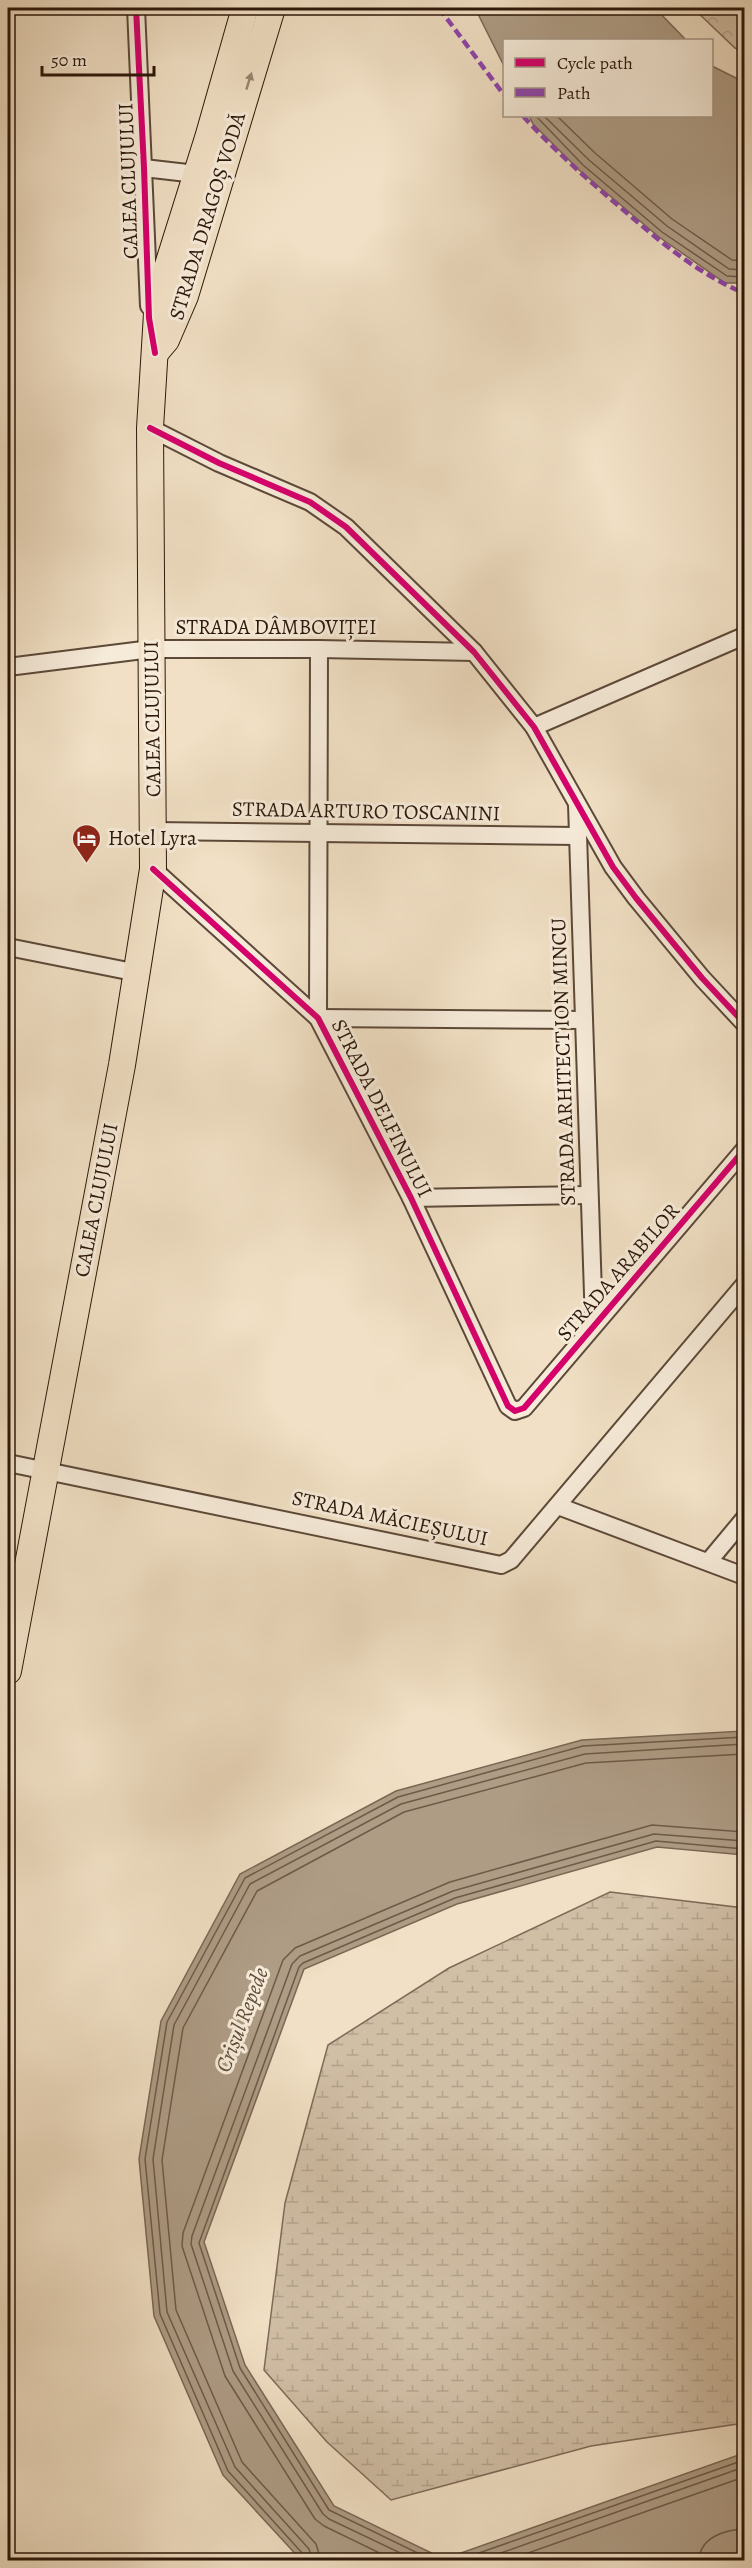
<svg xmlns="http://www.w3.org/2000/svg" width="752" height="2568" viewBox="0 0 752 2568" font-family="Alegreya,serif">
  <defs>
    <pattern id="wetland-marsh" width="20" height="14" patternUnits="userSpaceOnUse" patternTransform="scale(1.5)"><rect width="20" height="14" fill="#d0bea5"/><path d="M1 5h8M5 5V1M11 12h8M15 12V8" fill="none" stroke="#b3a38d"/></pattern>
    <pattern id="park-crowns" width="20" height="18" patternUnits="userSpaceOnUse" patternTransform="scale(1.5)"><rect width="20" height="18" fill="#d0bea5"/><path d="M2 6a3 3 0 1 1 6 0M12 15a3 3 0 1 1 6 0" fill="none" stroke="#b3a38d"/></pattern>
  </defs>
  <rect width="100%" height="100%" fill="#f1e0c5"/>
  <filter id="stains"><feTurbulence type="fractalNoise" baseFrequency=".00333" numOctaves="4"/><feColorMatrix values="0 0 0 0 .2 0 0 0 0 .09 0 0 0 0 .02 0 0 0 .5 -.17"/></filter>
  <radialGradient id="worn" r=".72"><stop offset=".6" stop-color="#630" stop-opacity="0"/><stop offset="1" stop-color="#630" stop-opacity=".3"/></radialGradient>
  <!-- wetland -->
  <path fill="url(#wetland-marsh)" stroke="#7e6a58" stroke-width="1.5" d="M 610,1892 L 744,1908 L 744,2423 L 591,2446 L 391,2500 L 327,2442 L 264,2370 L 285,2203 L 328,2045 L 449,1968 Z"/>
  <!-- park -->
  <path fill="url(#park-crowns)" stroke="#7e6a58" stroke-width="1.5" d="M 693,8 L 744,8 L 744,52 L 735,48 Z"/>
  <!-- water -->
  <g fill="#ae9c85" stroke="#7a6754" stroke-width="1.5">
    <path d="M 475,8 L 655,8 L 686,40 L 504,40 L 504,66 Z"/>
    <path d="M 712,66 L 744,82 L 744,283 L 725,283 L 659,237 L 579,170 L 533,124 L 529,116 L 712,116 Z"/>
    <path d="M 744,1731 L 744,1855 L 657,1847 L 457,1904 L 304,1969 L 204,2242 L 245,2365 L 334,2506 L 444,2559 L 744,2453 L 744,2551 L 711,2560 L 301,2560 L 223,2475 L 154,2316 L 139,2159 L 161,2021 L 240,1874 L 396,1791 L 582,1740 Z"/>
  </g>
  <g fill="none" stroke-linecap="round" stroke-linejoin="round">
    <!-- shore -->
    <g stroke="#6d5a48" stroke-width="1.5">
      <path d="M 536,116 L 583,165 L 662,232 L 727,276 L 744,277"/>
      <path d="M 544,116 L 589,160 L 667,226 L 729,269 L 744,270"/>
      <path d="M 557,116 L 595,153 L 672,219 L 732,260 L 744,261"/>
      <path d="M 305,2560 L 303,2554 L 228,2471 L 160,2314 L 145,2159 L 167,2022 L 245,1878 L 398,1797 L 583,1746 L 744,1737"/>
      <path d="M 312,2560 L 309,2549 L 235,2467 L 167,2312 L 153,2159 L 174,2025 L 250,1884 L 401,1804 L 585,1754 L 744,1744"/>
      <path d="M 321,2560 L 316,2544 L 242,2462 L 176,2310 L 162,2160 L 183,2028 L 257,1891 L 404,1812 L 586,1763 L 744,1754"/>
      <path d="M 394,2560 L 324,2526 L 315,2519 L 225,2376 L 182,2246 L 183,2233 L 283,1960 L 295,1948 L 450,1882 L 652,1825 L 744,1832"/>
      <path d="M 415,2560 L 329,2519 L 323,2514 L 233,2371 L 191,2244 L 192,2236 L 292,1964 L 300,1956 L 453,1891 L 654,1834 L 744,1841"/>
      <path d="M 432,2560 L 329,2510 L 240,2368 L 199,2243 L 299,1967 L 303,1963 L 455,1898 L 656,1841 L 744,1849"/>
      <path d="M 459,2560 L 744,2460"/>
      <path d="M 481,2560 L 744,2467"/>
      <path d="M 508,2560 L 744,2477"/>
      <path d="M 699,2560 C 700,2537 725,2530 744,2529"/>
    </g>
    <defs>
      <g id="street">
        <path d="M 136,8 L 149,306"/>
        <path d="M 144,168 L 196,174"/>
        <path d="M 150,428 L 219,463 L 310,502 L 346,527 L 474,652 L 534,727 L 613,867 L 636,898 L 702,978 L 744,1023"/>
        <path d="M 8,667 L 151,649 L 319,649 L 474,652"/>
        <path d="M 534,727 L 744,636"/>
        <path d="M 577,804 L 594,1325"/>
        <path d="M 154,831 L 578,836"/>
        <path d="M 153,869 L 318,1018 L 411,1198 L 508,1406 L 515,1411 L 524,1408 L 744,1150"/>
        <path d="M 8,947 L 138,973"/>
        <path d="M 318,1018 L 319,649"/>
        <path d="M 318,1018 L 584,1020"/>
        <path d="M 411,1198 L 589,1195"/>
        <path d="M 8,1463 L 501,1565 L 511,1560 L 744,1285"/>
        <path d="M 558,1506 L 744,1576"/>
        <path d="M 709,1561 L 744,1519"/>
      </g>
      <g id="primary">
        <path d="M 155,353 L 166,340 L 185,296 L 272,8"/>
        <path d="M 8,1671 L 122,1065 L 153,869 L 150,428 L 158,297 L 208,138 L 245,8"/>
      </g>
    </defs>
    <!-- street casing -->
    <use href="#street" stroke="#5d4939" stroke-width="20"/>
    <!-- primary casing -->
    <use href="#primary" stroke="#2c170a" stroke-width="28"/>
    <!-- street -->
    <use href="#street" stroke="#f6ebd9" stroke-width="16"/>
    <!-- primary -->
    <use href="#primary" stroke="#f1e0c5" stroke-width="26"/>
    <!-- quiet -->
    <g stroke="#8e44ad" stroke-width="4.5" stroke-dasharray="9 4.5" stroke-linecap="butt">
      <path d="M 439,8 L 504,95"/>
      <path d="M 523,116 C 553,149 586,178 620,207 C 658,240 698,274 744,293"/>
    </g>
    <defs>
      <g id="cycleway">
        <path d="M 136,8 L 144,168 L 149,318 L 155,353"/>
        <path d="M 150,428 L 219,463 L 310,502 L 346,527 L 474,652 L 534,727 L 613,867 L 636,898 L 702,978 L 744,1023"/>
        <path d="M 153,869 L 318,1018 L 411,1198 L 508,1406 L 515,1411 L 524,1408 L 744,1150"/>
      </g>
    </defs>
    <!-- cycleway casing -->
    <use href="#cycleway" stroke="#f6ebd9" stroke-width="10"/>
    <!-- cycleway -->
    <use href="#cycleway" stroke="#d6006c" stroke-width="6"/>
  </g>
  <!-- one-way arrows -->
  <defs><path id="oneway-solid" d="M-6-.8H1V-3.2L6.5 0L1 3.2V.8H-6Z" transform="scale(1.5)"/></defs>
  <use fill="#988671" href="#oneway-solid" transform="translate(249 81) rotate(-73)"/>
  <!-- icons -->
  <defs>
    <symbol id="hotel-pin" viewBox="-11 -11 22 30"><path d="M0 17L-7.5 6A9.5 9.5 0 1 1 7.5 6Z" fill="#8f2418" stroke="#f6ebd9"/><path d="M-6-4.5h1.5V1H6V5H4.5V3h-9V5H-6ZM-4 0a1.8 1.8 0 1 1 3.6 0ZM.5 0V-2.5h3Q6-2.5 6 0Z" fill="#fff"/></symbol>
  </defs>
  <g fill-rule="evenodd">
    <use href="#hotel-pin" x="70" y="822" width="33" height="45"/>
  </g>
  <g text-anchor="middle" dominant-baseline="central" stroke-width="6" stroke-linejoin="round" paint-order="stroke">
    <!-- street labels -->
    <g font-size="21" fill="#2c170a" stroke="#f6ebd9">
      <text transform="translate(128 181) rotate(-92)">CALEA CLUJULUI</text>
      <text transform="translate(207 216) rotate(-73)">STRADA DRAGOȘ VODĂ</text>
      <text x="276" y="627">STRADA DÂMBOVIȚEI</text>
      <text transform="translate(152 719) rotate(-91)">CALEA CLUJULUI</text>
      <text transform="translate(366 811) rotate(1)">STRADA ARTURO TOSCANINI</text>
      <text transform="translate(563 1062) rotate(-92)">STRADA ARHITECT ION MINCU</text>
      <text transform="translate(382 1108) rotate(63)">STRADA DELFINULUI</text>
      <text transform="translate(96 1200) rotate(-79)">CALEA CLUJULUI</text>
      <text transform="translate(618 1272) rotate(-49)">STRADA ARABILOR</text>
      <text transform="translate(390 1518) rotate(12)">STRADA MĂCIEȘULUI</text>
    </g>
    <!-- poi labels -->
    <g font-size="21" fill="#2c170a" stroke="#f6ebd9" text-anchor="start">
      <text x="108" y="838">Hotel Lyra</text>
    </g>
    <!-- water labels -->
    <g font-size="22" font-style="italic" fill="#604c3b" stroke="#f6ebd9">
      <text transform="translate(242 2020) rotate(-69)">Crișul Repede</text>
    </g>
  </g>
  <!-- margin -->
  <rect width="752" height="2568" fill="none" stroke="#f1e0c5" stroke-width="30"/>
  <rect x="9" y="9" width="734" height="2550" fill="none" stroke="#2c170a" stroke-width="3"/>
  <rect x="15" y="15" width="722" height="2538" fill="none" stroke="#2c170a" stroke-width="1.5"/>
  <!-- legend -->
  <rect x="503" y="39" width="210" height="78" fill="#f6ebd9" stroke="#a59686" stroke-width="1.5"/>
  <rect x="515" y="58" width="30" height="9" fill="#d6006c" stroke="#a59686" stroke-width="1.5"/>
  <text x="557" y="69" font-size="18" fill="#2c170a">Cycle path</text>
  <rect x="515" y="88" width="30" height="9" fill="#8e44ad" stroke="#a59686" stroke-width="1.5"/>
  <text x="557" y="99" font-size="18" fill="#2c170a">Path</text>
  <!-- scale -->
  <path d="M42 66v9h112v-9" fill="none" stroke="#2c170a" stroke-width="3"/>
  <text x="51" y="66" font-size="18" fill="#2c170a" stroke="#f6ebd9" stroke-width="4.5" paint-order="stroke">50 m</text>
  <rect width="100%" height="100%" filter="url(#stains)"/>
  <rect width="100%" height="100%" fill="url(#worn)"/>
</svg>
